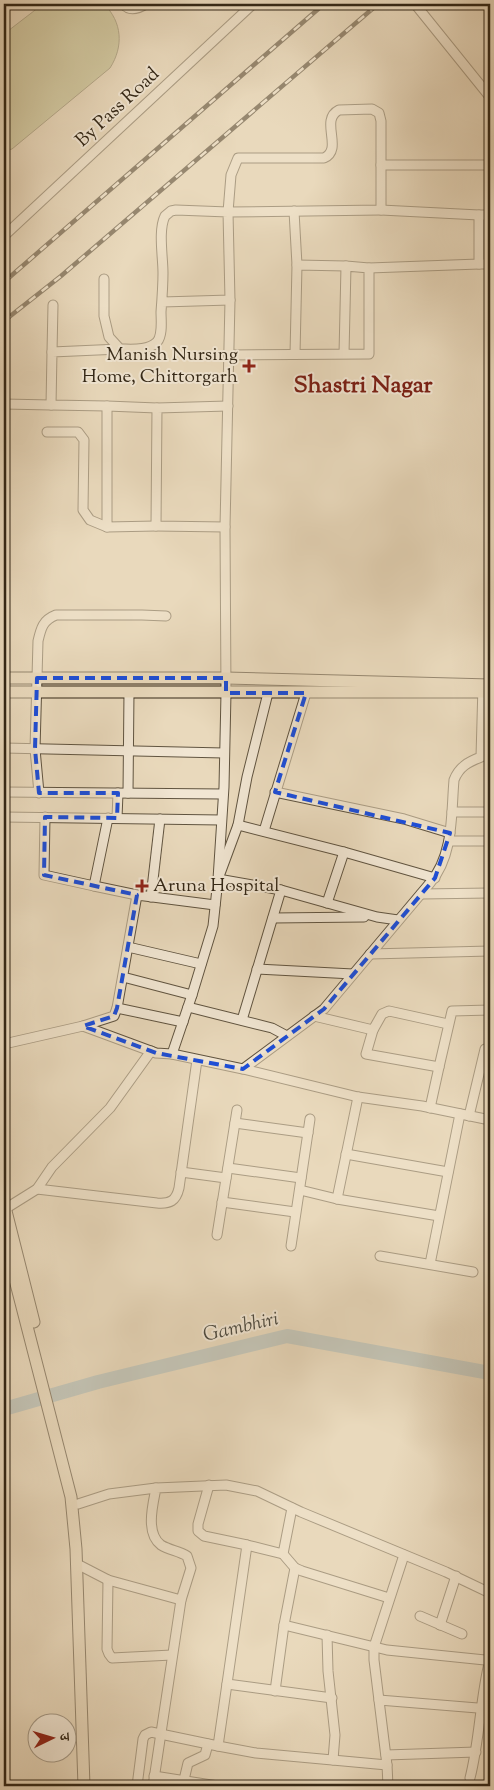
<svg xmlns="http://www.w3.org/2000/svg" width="494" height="1790" viewBox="0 0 494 1790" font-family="'Sorts Mill Goudy','Noto Serif Devanagari',serif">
  <rect width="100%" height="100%" fill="#e9d9bc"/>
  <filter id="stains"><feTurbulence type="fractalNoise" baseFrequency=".004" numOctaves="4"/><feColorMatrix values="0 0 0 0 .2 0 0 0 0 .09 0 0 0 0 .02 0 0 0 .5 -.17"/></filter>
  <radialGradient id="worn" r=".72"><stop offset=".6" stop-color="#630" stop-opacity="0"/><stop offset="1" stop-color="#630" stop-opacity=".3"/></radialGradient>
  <!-- green -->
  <path fill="#bcbe8d" stroke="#787252" d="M 43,4 L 104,4 C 122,22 124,46 110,68 L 12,149 L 4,151 L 4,34 Z"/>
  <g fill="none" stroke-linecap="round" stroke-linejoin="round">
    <!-- river -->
    <path stroke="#9db7bc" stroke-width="14" d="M 4,1409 L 98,1382 L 287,1336 L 490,1373"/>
    <defs>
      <g id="minor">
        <path d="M 123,4 C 130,12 138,9 146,4"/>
        <path d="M 415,4 L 490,97"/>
        <path d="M 381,165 L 490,165"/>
        <path d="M 381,210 L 479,215"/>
        <path d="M 294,211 L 297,265"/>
        <path d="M 4,236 L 253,4"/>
        <path d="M 479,264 L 490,264"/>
        <path d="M 369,268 L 479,264 L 479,215 L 490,215"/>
        <path d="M 104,279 L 104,316 L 109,337 L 120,349 C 131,349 148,351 157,342 C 163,335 161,320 161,312 C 162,299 163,286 163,273 C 163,257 158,230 165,216 L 171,211 L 176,210 L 228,212 L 231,175 L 238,158 L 324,158 C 344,149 319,120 339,110 L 372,109 L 379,113 L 381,121 L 381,210 L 228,212 L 230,300 L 162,302"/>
        <path d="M 52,352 L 53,305"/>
        <path d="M 295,354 L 297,265 L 346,266"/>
        <path d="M 229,355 L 369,354 L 369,268 L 346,266 L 344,354"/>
        <path d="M 4,404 L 51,405"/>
        <path d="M 107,406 L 51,405 L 52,352 L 120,349"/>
        <path d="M 47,432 L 78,432 L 84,440 L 83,510 L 90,520 L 107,527"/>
        <path d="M 156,526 L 107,527 L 107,406 L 157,408"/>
        <path d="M 225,527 L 156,526 L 157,408 L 228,406"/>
        <path d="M 268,693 L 247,777 L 238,825 L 218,879 L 281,890 L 377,917 L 398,920"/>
        <path d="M 4,748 L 224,753"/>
        <path d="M 4,792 L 223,794"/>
        <path d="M 275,792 L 404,819 L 450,833"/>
        <path d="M 39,793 L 35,749 L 38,641 C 41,628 43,620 56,615 L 142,615 L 166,616"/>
        <path d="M 128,793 L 129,692"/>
        <path d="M 452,812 L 490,812"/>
        <path d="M 4,817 L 221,820"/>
        <path d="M 45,817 L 44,875 L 94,886 L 108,818"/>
        <path d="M 117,818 L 118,793"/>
        <path d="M 238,825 L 344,852"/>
        <path d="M 264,831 L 306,693"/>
        <path d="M 449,841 L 490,841"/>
        <path d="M 94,886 L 137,895"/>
        <path d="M 421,894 L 490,893"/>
        <path d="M 151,897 L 160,819"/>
        <path d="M 327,903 L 344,852 L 435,878"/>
        <path d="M 273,918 L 364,917"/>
        <path d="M 128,947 L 201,964"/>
        <path d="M 370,954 L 490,951"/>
        <path d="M 257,969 L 353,974"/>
        <path d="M 123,977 L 192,995"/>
        <path d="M 188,1007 L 272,1028 L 287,1036"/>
        <path d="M 117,1008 L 183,1022"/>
        <path d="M 314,1016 L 373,1030 L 366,1054 L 439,1067 L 430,1108"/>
        <path d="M 242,1020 L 281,890"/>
        <path d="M 83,1026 L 114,1016 L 117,1008 L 137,895 L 215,905"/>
        <path d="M 373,1030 L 382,1014 L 389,1011 L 448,1024"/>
        <path d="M 4,1044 L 83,1026 L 156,1053 L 172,1054 L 192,995 L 213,926 L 218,879 L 224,787 L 226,693 L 225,527 L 230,300"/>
        <path d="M 172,1054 L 243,1069 L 324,1009 L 430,883 C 454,855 451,814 454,780 C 459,767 468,762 481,757 L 483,685"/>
        <path d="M 439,1067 L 452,1011 L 490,1010"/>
        <path d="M 243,1069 L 358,1097 L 422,1106 L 490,1120"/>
        <path d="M 469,1116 L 485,1049"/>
        <path d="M 235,1123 L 308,1133"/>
        <path d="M 346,1154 L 448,1172"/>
        <path d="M 228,1168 L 301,1178"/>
        <path d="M 181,1172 L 226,1178"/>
        <path d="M 37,1189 L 157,1203 C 170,1204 176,1201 179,1188 L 197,1060"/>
        <path d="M 300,1190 L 337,1199 L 439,1216"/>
        <path d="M 337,1199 L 358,1097"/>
        <path d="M 222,1202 L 295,1212"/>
        <path d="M 5,1209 L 37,1189 L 52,1167 L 110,1108 L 151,1051"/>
        <path d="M 217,1235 L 237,1110"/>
        <path d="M 291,1246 L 310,1119"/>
        <path d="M 380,1256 L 473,1272"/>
        <path d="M 430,1264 L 460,1114"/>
        <path d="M 209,1485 L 198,1524 L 198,1531 L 204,1536 L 247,1545"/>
        <path d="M 78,1504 L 109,1494 L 156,1488"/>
        <path d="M 283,1554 L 295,1568 L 302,1571 L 389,1598"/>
        <path d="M 77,1564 L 108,1580 L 181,1600"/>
        <path d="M 108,1580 L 107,1649 L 109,1654 L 112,1658 L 172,1655"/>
        <path d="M 420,1616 L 462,1634"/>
        <path d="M 284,1625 L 387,1650 L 485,1660 L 490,1659"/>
        <path d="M 440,1625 L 456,1576"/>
        <path d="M 327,1635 L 328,1671 L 335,1735 L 333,1760"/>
        <path d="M 227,1684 L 332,1698"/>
        <path d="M 275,1691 L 284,1625 L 295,1568"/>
        <path d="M 379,1700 L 490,1709"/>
        <path d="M 218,1746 L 247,1545 L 283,1554 L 292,1508"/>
        <path d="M 386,1755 L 476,1752"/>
        <path d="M 154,1776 L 218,1786"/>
        <path d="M 470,1778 C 480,1739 480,1698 490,1659"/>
        <path d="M 183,1784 L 188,1763 L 205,1755 L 208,1744"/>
        <path d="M 137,1786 L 143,1739 L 145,1735 L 151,1732 L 218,1746 L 256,1753 L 387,1765"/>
        <path d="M 153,1786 L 181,1600 L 191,1568 L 187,1556 C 179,1551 169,1550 161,1545 C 145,1533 153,1504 156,1488 L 226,1485 L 257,1491 L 301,1512 L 446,1572 L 490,1593"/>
        <path d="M 388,1786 L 387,1765 L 374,1660 L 374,1647 L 404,1555"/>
      </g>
      <g id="major">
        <path d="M 4,678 L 226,678 L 490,685"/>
        <path d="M 4,692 L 490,692"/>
        <path d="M 4,1203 L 34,1322"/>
        <path d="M 4,1237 L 71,1497 L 76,1549 L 84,1786"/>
      </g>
    </defs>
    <!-- minor casing -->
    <use href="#minor" stroke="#605440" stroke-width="11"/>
    <!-- major casing -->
    <use href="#major" stroke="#332716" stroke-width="13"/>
    <!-- minor -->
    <use href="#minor" stroke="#f1e6d3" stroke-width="9"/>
    <!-- major -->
    <use href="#major" stroke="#e9d9bc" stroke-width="11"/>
    <defs>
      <g id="rail">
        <path d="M 4,282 L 324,4"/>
        <path d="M 4,321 L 61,276 L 378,4"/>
      </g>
    </defs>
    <!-- rail casing -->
    <use href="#rail" stroke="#332716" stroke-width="4.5"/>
    <!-- rail -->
    <use href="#rail" stroke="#f1e6d3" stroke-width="2.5" stroke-dasharray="8" stroke-linecap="butt"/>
  </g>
  <!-- marked area -->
  <path d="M0 0H494V1790H0ZM 37,678 L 226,678 L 226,693 L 306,693 L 275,792 L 450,833 L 435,878 L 324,1009 L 243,1069 L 156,1053 L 83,1026 L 114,1016 L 117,1008 L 137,895 L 44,875 L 45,817 L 117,818 L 118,793 L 39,793 L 35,749 Z" fill="#e9d9bc" fill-opacity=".55" fill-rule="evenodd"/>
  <path fill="none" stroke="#1d4ed8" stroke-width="4" stroke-dasharray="10 6" stroke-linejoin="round" d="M 37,678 L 226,678 L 226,693 L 306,693 L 275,792 L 450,833 L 435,878 L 324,1009 L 243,1069 L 156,1053 L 83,1026 L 114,1016 L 117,1008 L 137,895 L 44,875 L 45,817 L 117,818 L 118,793 L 39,793 L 35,749 Z"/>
  <!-- markers -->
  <g fill="#8f2418" stroke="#f1e6d3" stroke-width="2">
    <path d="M246.5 358.5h5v5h5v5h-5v5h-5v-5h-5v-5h5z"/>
    <path d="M139.5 878.5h5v5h5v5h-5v5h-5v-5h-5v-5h5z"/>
  </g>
  <g text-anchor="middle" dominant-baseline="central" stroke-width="4" stroke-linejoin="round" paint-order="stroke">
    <!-- street labels -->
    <g font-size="19" fill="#332716" stroke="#f1e6d3">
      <text transform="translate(118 108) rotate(-43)">By Pass Road</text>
    </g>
    <!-- poi labels -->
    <g font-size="19" fill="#332716" stroke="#f1e6d3" text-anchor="end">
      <text x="238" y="355">Manish Nursing<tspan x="238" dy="22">Home, Chittorgarh</tspan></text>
      <text x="153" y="886" text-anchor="start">Aruna Hospital</text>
    </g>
    <!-- water labels -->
    <g font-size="20" font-style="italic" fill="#4e4b40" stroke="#f1e6d3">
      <text transform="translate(241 1328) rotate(-13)">Gambhiri</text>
    </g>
    <!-- district labels -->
    <g font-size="24" font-weight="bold" fill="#7a1f14" stroke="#f1e6d3">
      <text x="363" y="386">Shastri Nagar</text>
    </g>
  </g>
  <!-- margin -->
  <rect width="494" height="1790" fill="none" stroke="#e9d9bc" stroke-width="20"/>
  <rect x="5" y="5" width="484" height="1780" fill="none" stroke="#332716" stroke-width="2.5"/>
  <rect x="10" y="10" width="474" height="1770" fill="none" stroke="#332716"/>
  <!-- north arrow -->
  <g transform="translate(52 1738) rotate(85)"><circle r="24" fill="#f1e6d3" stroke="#a59a87"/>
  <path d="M0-4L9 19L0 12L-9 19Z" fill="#8f2418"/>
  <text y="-8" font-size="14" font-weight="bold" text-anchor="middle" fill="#332716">उ</text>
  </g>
  <rect width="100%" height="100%" filter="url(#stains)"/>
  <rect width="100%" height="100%" fill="url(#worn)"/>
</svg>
